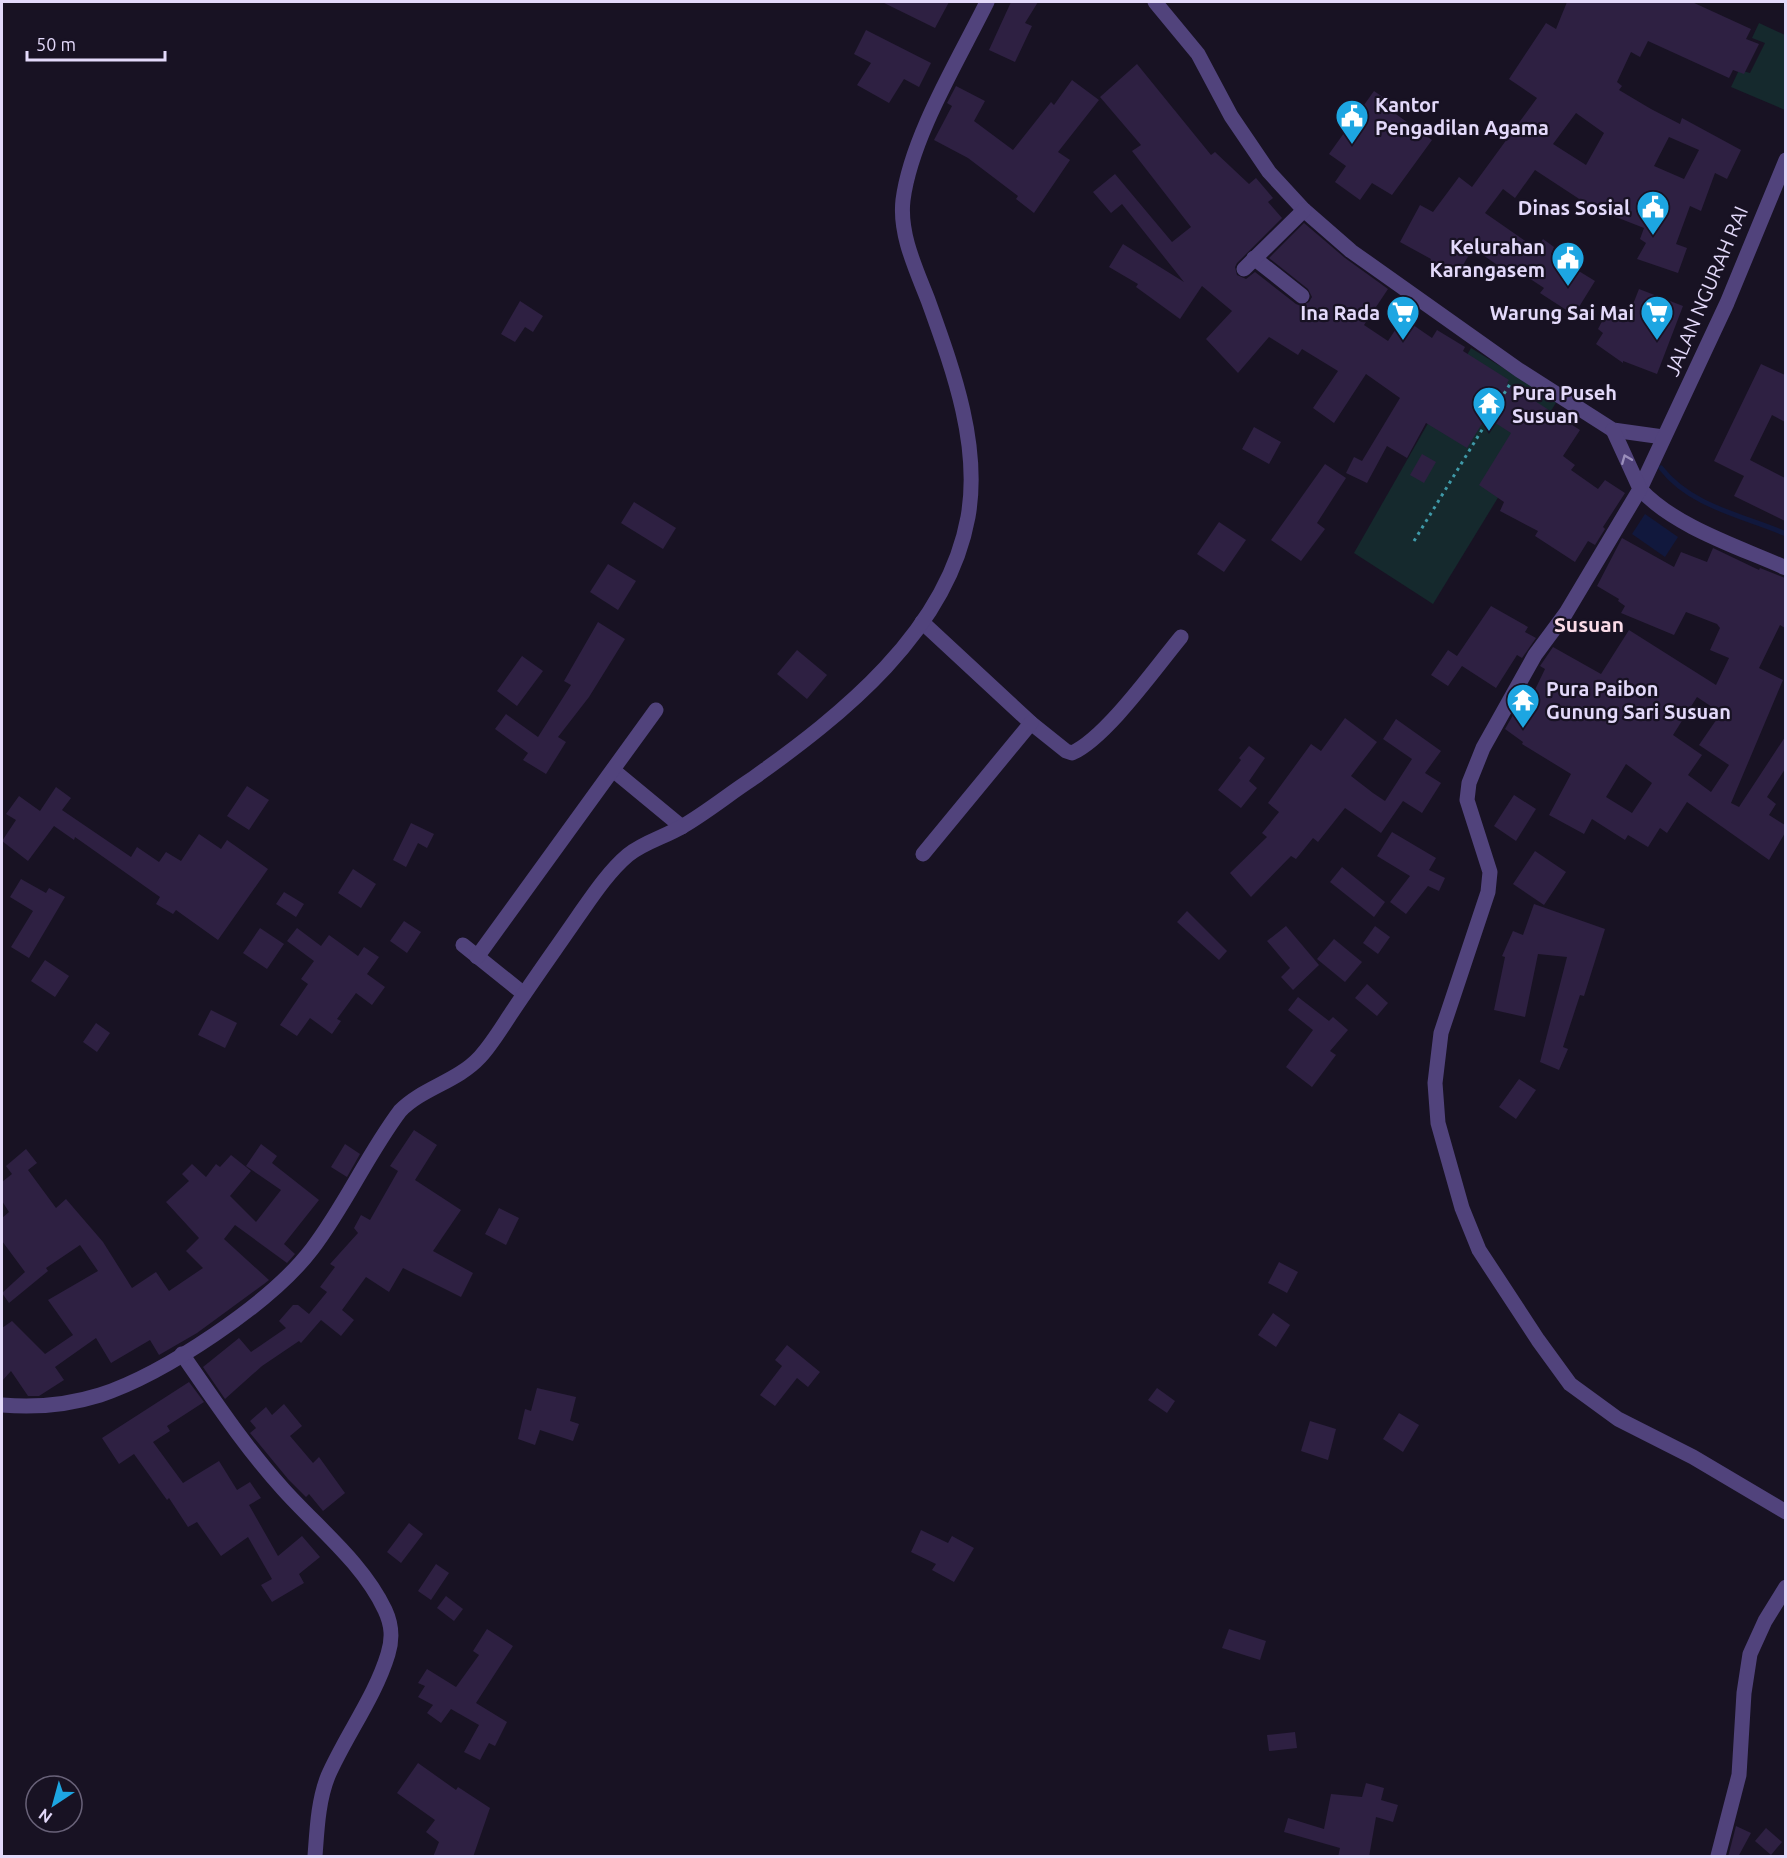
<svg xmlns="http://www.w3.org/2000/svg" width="1787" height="1858" viewBox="0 0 1787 1858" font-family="Ubuntu,sans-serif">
  <rect width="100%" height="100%" fill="#181223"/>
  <!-- green -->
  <g fill="#15292d">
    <path d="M 1759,23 L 1785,35 L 1785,110 L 1731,87 L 1739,70 L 1750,73 L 1765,43 L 1752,38 Z"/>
    <path d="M 1471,348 L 1557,401 L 1433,604 L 1354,553 Z"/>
  </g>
  <!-- water -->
  <path fill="#11183d" d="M 1645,514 L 1678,537 L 1665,557 L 1632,534 Z"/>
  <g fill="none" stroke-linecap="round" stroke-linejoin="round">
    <!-- stream -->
    <path stroke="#11183d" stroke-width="5" d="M 1661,468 C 1690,506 1744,516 1786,534"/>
  </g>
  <!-- building -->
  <g fill="#2e2042" fill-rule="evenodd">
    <path d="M 882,2 L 949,2 L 935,28 Z"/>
    <path d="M 1011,2 L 1038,2 L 1025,23 L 1032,26 L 1015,62 L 989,50 Z"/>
    <path d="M 1567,2 L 1692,2 L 1751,29 L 1746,39 L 1759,44 L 1744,74 L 1733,70 L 1729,78 L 1648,41 L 1640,57 L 1631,52 L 1617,82 L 1622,86 L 1619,90 L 1651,109 L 1680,124 L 1682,118 L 1741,150 L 1727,179 L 1715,173 L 1701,211 L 1690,206 L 1676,244 L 1687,248 L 1678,273 L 1637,259 L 1646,243 L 1640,239 L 1644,228 L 1593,208 L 1535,170 L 1515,198 L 1503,189 L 1485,213 L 1537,249 L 1543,239 L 1554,247 L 1551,254 L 1595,281 L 1574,315 L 1540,293 L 1544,288 L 1517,270 L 1513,276 L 1473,248 L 1456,277 L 1430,262 L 1431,259 L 1400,242 L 1420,205 L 1433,212 L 1459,177 L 1472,187 L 1537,98 L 1509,79 L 1546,23 L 1556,29 ZM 1576,113 L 1604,133 L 1586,165 L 1553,144 ZM 1669,137 L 1699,150 L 1684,179 L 1654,166 Z"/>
    <path d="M 866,30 L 931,63 L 919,87 L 904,79 L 889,103 L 857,85 L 871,63 L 854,54 Z"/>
    <path d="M 1137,64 L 1211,155 L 1215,152 L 1249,184 L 1256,178 L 1273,198 L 1268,202 L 1282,218 L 1237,263 L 1235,267 L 1237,275 L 1246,279 L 1255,272 L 1296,304 L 1301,306 L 1309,302 L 1312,297 L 1308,289 L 1269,258 L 1304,223 L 1345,258 L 1388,289 L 1364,325 L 1388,341 L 1403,318 L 1432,338 L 1437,330 L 1465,347 L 1463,351 L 1509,380 L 1507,383 L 1580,430 L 1563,456 L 1575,465 L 1571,470 L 1598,489 L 1605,480 L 1625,493 L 1603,527 L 1605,529 L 1595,545 L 1588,541 L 1575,562 L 1535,536 L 1538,531 L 1500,511 L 1504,502 L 1479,485 L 1511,433 L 1486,417 L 1467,448 L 1426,423 L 1407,458 L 1387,446 L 1367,483 L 1346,473 L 1354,457 L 1362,461 L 1400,398 L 1366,374 L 1334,423 L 1313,408 L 1338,371 L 1302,349 L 1298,355 L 1269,337 L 1238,373 L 1206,339 L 1232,311 L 1202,286 L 1180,319 L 1136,287 L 1138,284 L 1109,267 L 1123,244 L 1184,282 L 1122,204 L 1111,213 L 1093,192 L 1115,174 L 1172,242 L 1191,227 L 1132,151 L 1141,145 L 1100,97 Z"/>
    <path d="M 1072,80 L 1099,100 L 1058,152 L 1070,160 L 1034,213 L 1016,199 L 1018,196 L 968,158 L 934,140 L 952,106 L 947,103 L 956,86 L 985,101 L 974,121 L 1013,150 L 1051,102 L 1054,105 Z"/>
    <path d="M 1374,91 L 1397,107 L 1393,112 L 1432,140 L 1392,195 L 1372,183 L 1360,200 L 1335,182 L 1346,166 L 1329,154 Z"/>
    <path d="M 1639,289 L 1683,306 L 1657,374 L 1623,361 L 1623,363 L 1596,344 L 1603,333 L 1598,329 L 1611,304 L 1630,312 Z"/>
    <path d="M 520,301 L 543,316 L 533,332 L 525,327 L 515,342 L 501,334 Z"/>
    <path d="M 1761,364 L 1785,375 L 1785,422 L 1772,415 L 1750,460 L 1785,478 L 1785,521 L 1734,496 L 1744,476 L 1714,461 Z"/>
    <path d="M 1254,427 L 1281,442 L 1269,464 L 1242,449 Z"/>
    <path d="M 1422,454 L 1436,462 L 1424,483 L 1410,475 Z"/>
    <path d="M 1325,464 L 1346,478 L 1317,523 L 1325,529 L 1301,561 L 1271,540 Z"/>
    <path d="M 634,502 L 676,528 L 663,549 L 621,523 Z"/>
    <path d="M 1219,522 L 1246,540 L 1224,572 L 1197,554 Z"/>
    <path d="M 1622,538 L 1674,567 L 1681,552 L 1707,562 L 1713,548 L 1759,570 L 1760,568 L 1785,578 L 1785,628 L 1780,625 L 1759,668 L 1783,680 L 1731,803 L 1739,807 L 1785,737 L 1785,769 L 1767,797 L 1776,804 L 1769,815 L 1785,825 L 1785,833 L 1769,860 L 1687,802 L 1667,833 L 1660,828 L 1648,847 L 1628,835 L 1625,840 L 1592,819 L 1584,834 L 1549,815 L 1571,774 L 1522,744 L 1523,742 L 1505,729 L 1524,696 L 1530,700 L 1545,669 L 1540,666 L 1553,647 L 1601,674 L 1629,630 L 1716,685 L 1729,658 L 1710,650 L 1720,628 L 1717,624 L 1686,612 L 1674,635 L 1621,613 L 1625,606 L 1618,601 L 1619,599 L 1597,586 ZM 1697,697 L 1721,713 L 1699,745 L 1729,765 L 1711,792 L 1688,775 L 1702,755 L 1673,735 ZM 1626,764 L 1652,783 L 1632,813 L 1606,797 Z"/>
    <path d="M 608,564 L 636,581 L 618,610 L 590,592 Z"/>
    <path d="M 1491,606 L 1528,627 L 1525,632 L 1536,638 L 1522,658 L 1517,655 L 1496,688 L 1462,666 L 1448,686 L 1431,675 L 1448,650 L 1457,656 Z"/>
    <path d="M 598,622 L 625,639 L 589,697 L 558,737 L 566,742 L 546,774 L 523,760 L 528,753 L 495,729 L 506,714 L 538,737 L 571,685 L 564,681 Z"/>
    <path d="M 797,650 L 827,675 L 807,699 L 777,674 Z"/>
    <path d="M 522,656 L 543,671 L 517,706 L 497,691 Z"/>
    <path d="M 1345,718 L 1377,742 L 1351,776 L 1373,793 L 1385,801 L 1412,759 L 1383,739 L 1396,719 L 1441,751 L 1425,773 L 1441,783 L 1422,813 L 1403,801 L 1381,833 L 1345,808 L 1318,842 L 1313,838 L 1296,859 L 1291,856 L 1251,897 L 1230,873 L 1267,837 L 1262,833 L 1279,812 L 1268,803 L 1311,744 L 1321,751 Z"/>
    <path d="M 1249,746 L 1265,758 L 1249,781 L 1257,788 L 1241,808 L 1218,790 L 1241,760 L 1239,758 Z"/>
    <path d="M 247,786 L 269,800 L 249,830 L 227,816 Z"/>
    <path d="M 56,787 L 71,798 L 62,810 L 131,857 L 137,847 L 159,862 L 166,852 L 181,861 L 199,834 L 221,849 L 227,840 L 268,869 L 218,940 L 176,910 L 173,914 L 156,904 L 160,897 L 75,837 L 74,840 L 54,826 L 28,861 L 2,841 L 16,820 L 6,814 L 19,796 L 40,811 Z"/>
    <path d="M 1514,795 L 1536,809 L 1516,841 L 1494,826 Z"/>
    <path d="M 411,823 L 434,834 L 427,848 L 418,843 L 406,867 L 393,860 Z"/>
    <path d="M 1392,832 L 1436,858 L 1429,870 L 1445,878 L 1439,891 L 1428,886 L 1406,914 L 1390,902 L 1410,876 L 1377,856 Z"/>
    <path d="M 1535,851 L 1566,872 L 1544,905 L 1513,884 Z"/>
    <path d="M 1342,867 L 1385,902 L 1374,917 L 1330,882 Z"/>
    <path d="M 353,869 L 376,884 L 361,908 L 338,893 Z"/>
    <path d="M 21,879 L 46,893 L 49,888 L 65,897 L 29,958 L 11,947 L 33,911 L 10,897 Z"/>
    <path d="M 284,892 L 304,904 L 296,917 L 276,904 Z"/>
    <path d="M 1534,904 L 1605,929 L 1584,996 L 1580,995 L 1563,1047 L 1568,1049 L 1559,1070 L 1540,1062 L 1567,957 L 1538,954 L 1525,1017 L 1494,1010 L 1505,957 L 1502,956 L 1513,931 L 1523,935 Z"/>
    <path d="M 1187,911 L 1227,951 L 1219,960 L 1177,922 Z"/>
    <path d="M 404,921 L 421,932 L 407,953 L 390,941 Z"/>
    <path d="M 1286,926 L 1319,965 L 1293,990 L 1281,977 L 1290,968 L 1267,941 Z"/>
    <path d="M 1375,926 L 1390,937 L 1378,954 L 1363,943 Z"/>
    <path d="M 260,928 L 284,944 L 267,969 L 243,953 Z"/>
    <path d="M 297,928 L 321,946 L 329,935 L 358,956 L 364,947 L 379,957 L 367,974 L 385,987 L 372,1005 L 356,993 L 337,1019 L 341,1021 L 332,1034 L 310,1018 L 297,1036 L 280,1025 L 308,984 L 301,979 L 314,961 L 287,941 Z"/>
    <path d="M 1334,939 L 1362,962 L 1345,982 L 1317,959 Z"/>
    <path d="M 45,960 L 69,976 L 55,997 L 31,981 Z"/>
    <path d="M 1367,984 L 1388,1003 L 1377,1016 L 1355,998 Z"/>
    <path d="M 1298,997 L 1329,1021 L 1333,1017 L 1348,1030 L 1330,1051 L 1336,1055 L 1312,1087 L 1286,1067 L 1313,1030 L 1288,1010 Z"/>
    <path d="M 211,1010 L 237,1023 L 225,1048 L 198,1035 Z"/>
    <path d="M 96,1023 L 110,1033 L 97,1052 L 83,1042 Z"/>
    <path d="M 1519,1079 L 1536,1090 L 1516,1119 L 1499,1107 Z"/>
    <path d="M 414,1130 L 437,1145 L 415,1180 L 461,1210 L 433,1251 L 473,1273 L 461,1297 L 403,1268 L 389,1292 L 366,1277 L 342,1310 L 354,1320 L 341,1336 L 321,1320 L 301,1343 L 299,1341 L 262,1366 L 225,1399 L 203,1367 L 239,1338 L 251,1352 L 286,1328 L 279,1321 L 293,1305 L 298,1305 L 309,1314 L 327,1292 L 320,1287 L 335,1267 L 330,1264 L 358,1233 L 354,1228 L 361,1215 L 370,1220 L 398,1171 L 390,1166 Z"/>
    <path d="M 261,1144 L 277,1156 L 272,1163 L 319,1200 L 284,1244 L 295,1254 L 287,1263 L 235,1225 L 224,1239 L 269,1280 L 264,1284 L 197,1333 L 159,1355 L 150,1340 L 111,1363 L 96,1338 L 55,1367 L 64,1380 L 39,1396 L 28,1396 L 11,1371 L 2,1381 L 2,1328 L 12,1321 L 45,1354 L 73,1335 L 48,1300 L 98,1271 L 80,1245 L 46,1268 L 48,1271 L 9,1303 L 2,1293 L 25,1272 L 2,1241 L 2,1218 L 9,1212 L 2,1201 L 2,1182 L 12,1174 L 6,1166 L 26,1149 L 37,1163 L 28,1170 L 56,1208 L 66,1199 L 103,1242 L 132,1288 L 156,1272 L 169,1291 L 203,1268 L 186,1251 L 199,1238 L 166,1202 L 189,1181 L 182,1174 L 192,1164 L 206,1177 L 216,1164 L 220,1167 L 231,1155 L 251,1171 L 230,1196 L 256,1222 L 281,1190 L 246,1166 Z"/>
    <path d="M 345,1144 L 360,1154 L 347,1177 L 331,1167 Z"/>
    <path d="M 499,1208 L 519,1218 L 506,1245 L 485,1234 Z"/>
    <path d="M 1279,1262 L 1298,1272 L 1287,1293 L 1268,1283 Z"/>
    <path d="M 1273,1313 L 1290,1325 L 1276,1347 L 1258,1335 Z"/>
    <path d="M 787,1345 L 820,1372 L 808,1387 L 797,1378 L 775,1406 L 760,1395 L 782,1366 L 775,1360 Z"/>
    <path d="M 189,1382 L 204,1402 L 167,1426 L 170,1431 L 153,1442 L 183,1483 L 219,1461 L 237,1490 L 250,1482 L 261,1498 L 249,1505 L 278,1556 L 302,1536 L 320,1557 L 299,1574 L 304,1583 L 272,1602 L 261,1585 L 272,1579 L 248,1537 L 221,1556 L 197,1522 L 188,1527 L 169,1498 L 167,1500 L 134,1454 L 119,1464 L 102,1438 Z"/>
    <path d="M 537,1388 L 576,1397 L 570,1421 L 579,1424 L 573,1441 L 540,1430 L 535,1445 L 518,1439 L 525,1409 L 531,1411 Z"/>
    <path d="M 1157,1388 L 1175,1401 L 1167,1413 L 1148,1400 Z"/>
    <path d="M 284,1404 L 302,1426 L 290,1436 L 313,1463 L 319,1457 L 345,1493 L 323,1511 L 309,1494 L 306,1497 L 288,1479 L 250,1433 L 256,1428 L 250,1421 L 266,1407 L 272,1415 Z"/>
    <path d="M 1399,1413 L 1419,1425 L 1403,1452 L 1383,1439 Z"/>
    <path d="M 1310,1421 L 1336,1429 L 1328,1460 L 1301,1451 Z"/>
    <path d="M 409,1523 L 423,1534 L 401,1563 L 387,1552 Z"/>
    <path d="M 921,1530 L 948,1543 L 952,1536 L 974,1548 L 954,1582 L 932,1570 L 936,1564 L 911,1552 Z"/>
    <path d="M 436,1564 L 449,1573 L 431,1600 L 418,1591 Z"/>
    <path d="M 446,1596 L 463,1609 L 454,1621 L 437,1608 Z"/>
    <path d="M 487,1629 L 513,1646 L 476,1703 L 507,1722 L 495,1746 L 489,1743 L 480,1760 L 464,1752 L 479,1725 L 451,1709 L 441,1723 L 427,1713 L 433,1705 L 418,1697 L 425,1686 L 418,1683 L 427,1669 L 456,1687 L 479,1655 L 473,1651 Z"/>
    <path d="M 1229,1629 L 1266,1641 L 1260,1660 L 1222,1648 Z"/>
    <path d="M 1295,1732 L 1297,1748 L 1269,1751 L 1267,1735 Z"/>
    <path d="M 418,1763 L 456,1790 L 458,1787 L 490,1808 L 473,1857 L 433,1857 L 439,1842 L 426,1832 L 435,1820 L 397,1793 Z"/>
    <path d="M 1366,1783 L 1384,1788 L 1381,1800 L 1398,1805 L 1393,1822 L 1376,1817 L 1369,1857 L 1338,1857 L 1340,1848 L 1284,1832 L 1288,1818 L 1324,1829 L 1331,1794 L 1362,1797 Z"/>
    <path d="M 1736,1826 L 1751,1833 L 1738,1857 L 1728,1857 Z"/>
    <path d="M 1766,1828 L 1782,1842 L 1771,1855 L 1755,1841 Z"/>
  </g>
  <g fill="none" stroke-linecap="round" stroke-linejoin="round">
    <!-- path -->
    <path stroke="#3f99a8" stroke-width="3" stroke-dasharray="3 4.5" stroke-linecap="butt" d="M 1414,541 L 1510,384"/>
    <!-- minor -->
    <g stroke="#51437c" stroke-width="15">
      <path d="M 1155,2 L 1198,54 L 1231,116 L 1269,172 L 1304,210 L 1351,251 L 1519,370 L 1613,430 L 1663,437"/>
      <path d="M 1786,160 L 1727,303 L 1640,489 C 1675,527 1739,547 1786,568"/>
      <path d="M 1254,258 L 1302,296"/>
      <path d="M 1244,269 L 1304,210"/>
      <path d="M 1613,430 L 1640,489 L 1566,613 L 1535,655 L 1483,748 L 1469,783 L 1467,800 L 1490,872 L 1488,892 L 1441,1033 L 1435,1083 L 1438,1123 L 1462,1208 L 1479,1250 L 1538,1340 L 1570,1384 L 1618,1419 L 1693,1457 L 1786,1512"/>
      <path d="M 922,622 L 1031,723 L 1066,751 L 1072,753 C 1106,738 1156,667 1181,637"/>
      <path d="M 613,770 L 682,827"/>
      <path d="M 923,854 L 1031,723"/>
      <path d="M 463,945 L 524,994"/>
      <path d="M 477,957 L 656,710"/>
      <path d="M 182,1354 C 214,1400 245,1447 283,1489 C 317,1527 363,1563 385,1610 C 392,1625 393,1638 388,1654 C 375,1697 346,1735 328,1776 C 318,1801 317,1830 315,1856"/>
      <path d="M 2,1405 C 35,1408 68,1405 100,1395 C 164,1374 271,1303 312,1249 C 345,1206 367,1155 400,1111 C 422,1088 457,1082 480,1057 C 492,1044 502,1027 512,1012 C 534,979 557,947 579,915 C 593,895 609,871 628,855 C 644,842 665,837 683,826 C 707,812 729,794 752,779 C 842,715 947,632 968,517 C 981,444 952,367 928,300 C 916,269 899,234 903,200 C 911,137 959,59 987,2"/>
      <path d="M 1718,1856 L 1739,1775 L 1744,1693 L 1750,1654 L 1765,1621 L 1786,1587"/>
    </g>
  </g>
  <!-- one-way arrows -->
  <defs><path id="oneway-chevron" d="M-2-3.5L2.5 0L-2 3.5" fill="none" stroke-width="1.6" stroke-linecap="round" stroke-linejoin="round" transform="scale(1.5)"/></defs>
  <use stroke="#9a8ebb" href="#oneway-chevron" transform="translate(1626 459) rotate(-112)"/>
  <!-- icons -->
  <defs>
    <symbol id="civic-pin" viewBox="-11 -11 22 30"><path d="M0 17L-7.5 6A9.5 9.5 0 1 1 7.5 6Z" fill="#1da6e2" stroke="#181223"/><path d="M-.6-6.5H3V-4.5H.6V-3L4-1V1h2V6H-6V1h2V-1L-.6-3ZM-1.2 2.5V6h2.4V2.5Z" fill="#fff"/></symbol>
    <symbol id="supermarket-pin" viewBox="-11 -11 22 30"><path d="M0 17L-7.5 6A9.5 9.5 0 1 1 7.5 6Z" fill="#1da6e2" stroke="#181223"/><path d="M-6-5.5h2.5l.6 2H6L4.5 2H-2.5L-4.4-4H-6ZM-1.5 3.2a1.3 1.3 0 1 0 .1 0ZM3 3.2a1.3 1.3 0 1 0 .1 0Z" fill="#fff"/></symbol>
    <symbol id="temple-pin" viewBox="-11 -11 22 30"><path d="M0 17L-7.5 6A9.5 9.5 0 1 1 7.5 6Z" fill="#1da6e2" stroke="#181223"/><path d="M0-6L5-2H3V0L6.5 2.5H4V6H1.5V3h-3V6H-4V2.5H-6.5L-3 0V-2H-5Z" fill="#fff"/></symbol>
  </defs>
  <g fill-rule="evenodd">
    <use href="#civic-pin" x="1333" y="97" width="38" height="52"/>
    <use href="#civic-pin" x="1634" y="188" width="38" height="52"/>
    <use href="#civic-pin" x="1549" y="239" width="38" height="52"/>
    <use href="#supermarket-pin" x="1384" y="293" width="38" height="52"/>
    <use href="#supermarket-pin" x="1638" y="293" width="38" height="52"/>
    <use href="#temple-pin" x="1470" y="384" width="38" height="52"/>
    <use href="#temple-pin" x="1504" y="681" width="38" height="52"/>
  </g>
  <g text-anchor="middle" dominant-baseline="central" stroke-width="4.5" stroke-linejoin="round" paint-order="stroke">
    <!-- poi labels -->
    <g font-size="20" font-weight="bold" fill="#e3d9fa" stroke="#181223" text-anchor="end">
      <text x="1375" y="104" text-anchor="start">Kantor<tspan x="1375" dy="23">Pengadilan Agama</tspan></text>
      <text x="1630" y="207">Dinas Sosial</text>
      <text x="1545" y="246">Kelurahan<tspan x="1545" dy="23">Karangasem</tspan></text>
      <text x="1380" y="312">Ina Rada</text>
      <text x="1634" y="312">Warung Sai Mai</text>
      <text x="1512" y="392" text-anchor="start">Pura Puseh<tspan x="1512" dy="23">Susuan</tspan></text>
      <text x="1546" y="688" text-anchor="start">Pura Paibon<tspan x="1546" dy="23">Gunung Sari Susuan</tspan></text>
    </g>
    <!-- street labels -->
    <g font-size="20" fill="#e3d9fa" stroke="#181223">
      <text transform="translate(1706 291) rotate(-67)">JALAN NGURAH RAI</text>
    </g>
    <!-- neighbourhood labels -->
    <g font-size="21" font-weight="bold" fill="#fadbe8" stroke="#181223">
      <text x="1589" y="624">Susuan</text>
    </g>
  </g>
  <!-- border -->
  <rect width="1787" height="1858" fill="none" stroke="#e3d9fa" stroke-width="6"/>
  <!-- north arrow -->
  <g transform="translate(54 1804) rotate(216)"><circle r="28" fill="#181223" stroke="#696279" stroke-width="1.5"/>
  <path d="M0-4.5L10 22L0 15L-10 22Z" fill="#1da6e2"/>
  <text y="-9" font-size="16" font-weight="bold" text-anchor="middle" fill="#e3d9fa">N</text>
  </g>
  <!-- scale -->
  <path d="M27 51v9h138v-9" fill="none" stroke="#e3d9fa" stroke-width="3"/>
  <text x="36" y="51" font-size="18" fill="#e3d9fa" stroke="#181223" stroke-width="4.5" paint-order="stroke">50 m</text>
</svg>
